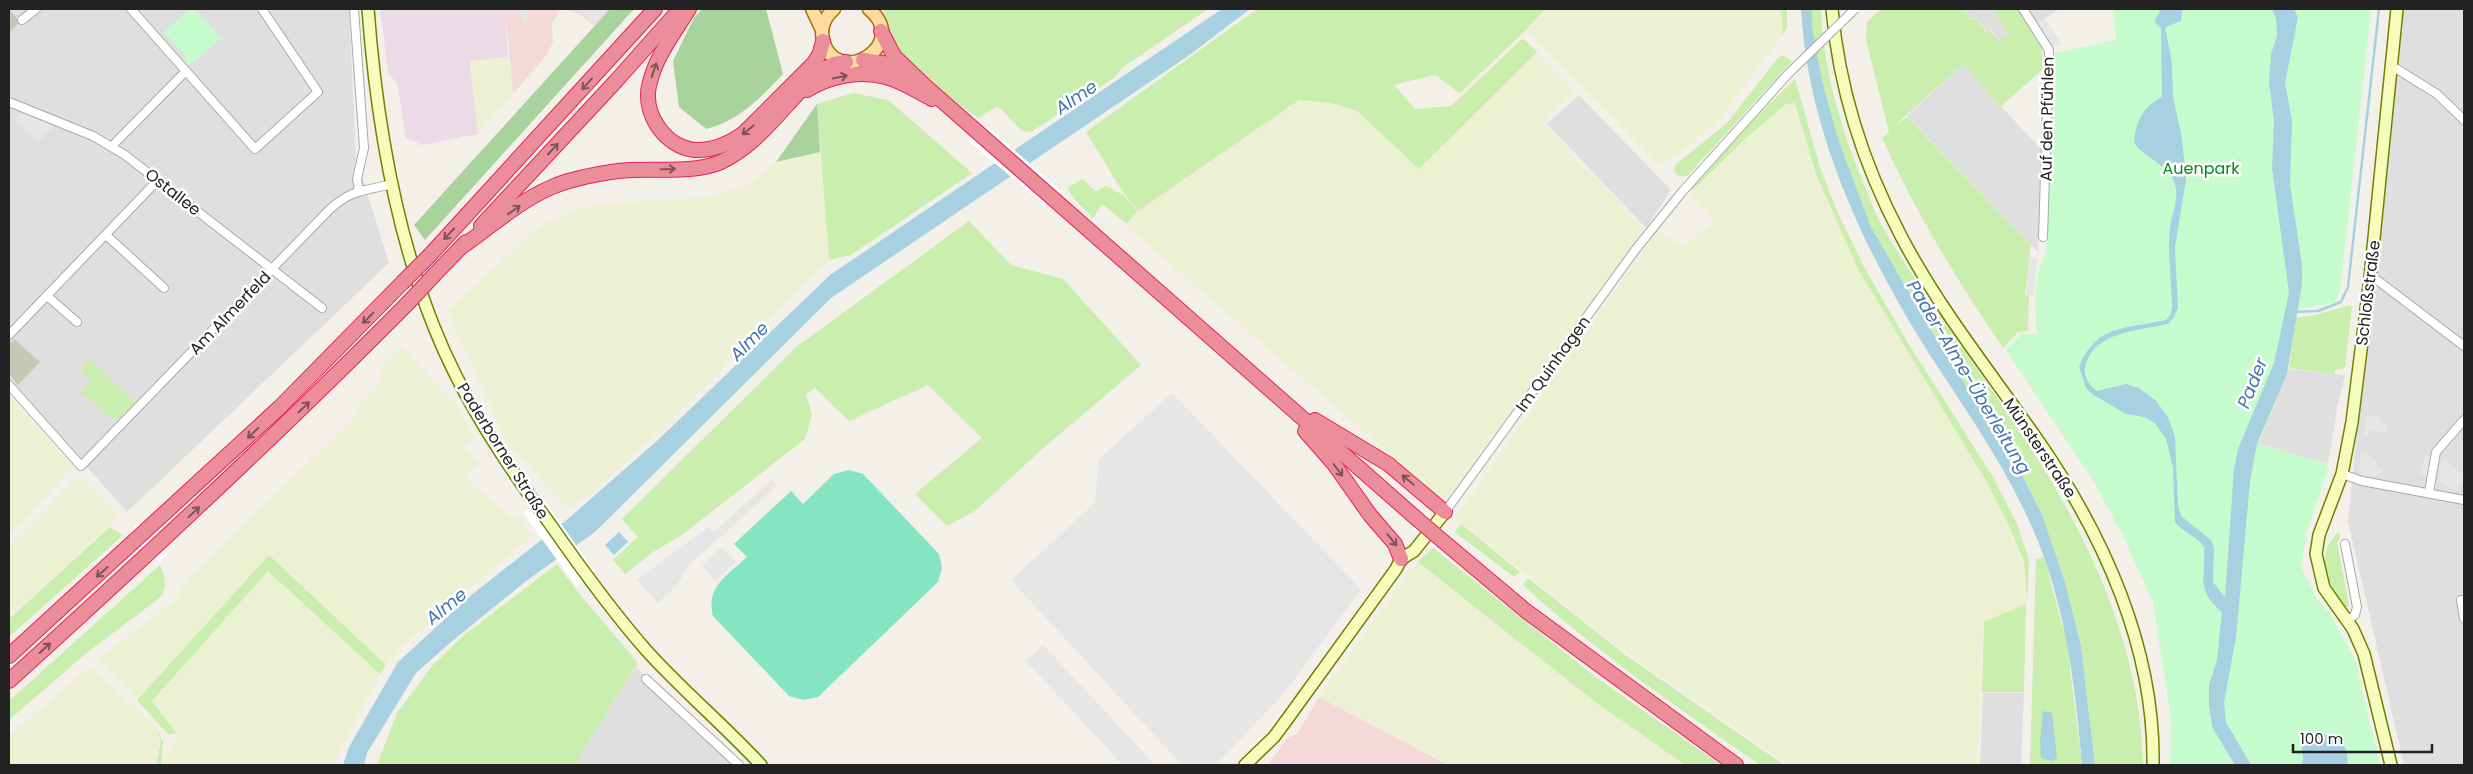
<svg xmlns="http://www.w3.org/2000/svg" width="2473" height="774" viewBox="0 0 2473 774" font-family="Poppins,sans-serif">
  <rect width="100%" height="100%" fill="#f2f0e8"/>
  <!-- residential -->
  <g fill="#e0dfdf" fill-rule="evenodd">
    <path d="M 9,9 L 349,9 L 356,157 L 389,263 L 127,512 L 9,379 L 9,374 L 18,384 L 13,339 L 9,344 L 9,33 L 20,22 ZM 92,382 L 115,421 L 81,391 Z"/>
    <path d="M 1963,9 L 1991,9 L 2008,34 L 1998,40 L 1991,29 L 1987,32 L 1976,17 L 1972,19 Z"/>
    <path d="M 2027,9 L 2060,9 L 2036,24 Z"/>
    <path d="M 2401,9 L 2464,9 L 2464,765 L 2404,765 L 2348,521 Z"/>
    <path d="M 1962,65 L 2041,149 L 2038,252 L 1907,116 Z"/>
    <path d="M 1579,95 L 1671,190 L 1646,228 L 1547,124 Z"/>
    <path d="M 2289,369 L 2345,375 L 2338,404 L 2328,464 L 2258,444 Z"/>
    <path d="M 636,667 L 720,749 L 733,765 L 580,765 L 575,762 Z"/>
    <path d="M 1983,693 L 2024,693 L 2021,765 L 1980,765 Z"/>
  </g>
  <!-- commercial -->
  <g fill="#f3dad8">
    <path d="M 505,9 L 561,9 L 552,24 L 553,43 L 545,57 L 513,94 Z"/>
    <path d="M 561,9 L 610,9 L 595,26 L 578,13 Z"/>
    <path d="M 1319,697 L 1448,765 L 1268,765 L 1287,738 L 1297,734 Z"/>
  </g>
  <!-- industrial -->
  <path fill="#ecdae7" d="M 380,9 L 505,9 L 508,57 L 470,62 L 478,134 L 422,145 L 406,138 L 397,83 L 388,73 Z"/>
  <!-- construction -->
  <g fill="#c7c8b3">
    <path d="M 9,9 L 20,22 L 9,33 Z"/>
    <path d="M 14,339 L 40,362 L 18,385 L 9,374 L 9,344 Z"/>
  </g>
  <!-- farmland -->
  <g fill="#edf1d4">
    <path d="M 1545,9 L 1781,9 L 1783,34 L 1719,119 L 1681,152 L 1658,165 L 1526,30 Z"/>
    <path d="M 1537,52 L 1575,92 L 1543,123 L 1645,229 L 1447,498 L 1442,499 L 1126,226 L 1138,211 L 1299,100 L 1331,103 L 1357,111 L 1419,169 Z"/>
    <path d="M 508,57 L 513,94 L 478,134 L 470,61 Z"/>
    <path d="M 1795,103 L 1816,174 L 1831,211 L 1988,484 L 2023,562 L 2026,604 L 1983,622 L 1978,765 L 1789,765 L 1626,653 L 1455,518 L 1657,231 L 1683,246 L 1714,222 L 1690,194 L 1744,140 L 1786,104 Z"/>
    <path d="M 820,152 L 829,260 L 671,421 L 608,479 L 575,505 L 567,507 L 509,446 L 447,311 L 543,223 L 595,204 L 710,197 L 749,184 L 776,162 Z"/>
    <path d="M 401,347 L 458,406 L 475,437 L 428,480 L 355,410 L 380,383 L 381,368 Z"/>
    <path d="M 9,397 L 73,467 L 9,536 Z"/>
    <path d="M 358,415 L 427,482 L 465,448 L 480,463 L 464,477 L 511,517 L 520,519 L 533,536 L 452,602 L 408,642 L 386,665 L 269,555 L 137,700 L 100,663 L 99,658 L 176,600 L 188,579 L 239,528 L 245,533 L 240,527 Z"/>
    <path d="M 75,479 L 85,480 L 120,516 L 9,617 L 9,548 Z"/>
    <path d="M 1418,562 L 1590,698 L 1685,765 L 1450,765 L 1319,697 L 1407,574 Z"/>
    <path d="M 268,571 L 380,674 L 333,765 L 162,765 L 164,757 L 178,735 L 151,701 Z"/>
    <path d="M 88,668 L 93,668 L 156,728 L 160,741 L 156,765 L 9,765 L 9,736 Z"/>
  </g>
  <!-- grass -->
  <g fill="#c9eead">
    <path d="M 882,9 L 1208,9 L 1122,68 L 1114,78 L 1031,132 L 1022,131 L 998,106 L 978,118 C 956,101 909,70 895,48 C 887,36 891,21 882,9 Z"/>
    <path d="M 1257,9 L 1545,9 L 1526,30 L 1460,93 L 1435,75 L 1394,85 L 1415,109 L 1451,106 L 1523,38 L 1537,52 L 1419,169 L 1357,111 L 1331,103 L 1299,100 L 1138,211 L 1124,194 L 1086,132 Z"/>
    <path d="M 1781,9 L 1787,9 L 1787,28 L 1783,34 Z"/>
    <path d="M 1812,9 L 1821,9 C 1823,69 1842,132 1865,187 C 1871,200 1875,214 1882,226 C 1926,302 1981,371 2029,445 C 2091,542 2141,649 2143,765 L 2095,765 L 2081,646 L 2065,582 L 2042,515 L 2019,469 L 1938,342 L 1871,227 L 1837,136 L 1822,80 L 1812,26 Z"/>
    <path d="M 1881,9 L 1962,9 L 1972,20 L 1976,18 L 1986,32 L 1990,30 L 1998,40 L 2008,34 L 1992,9 L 2018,9 L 2042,45 L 2043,69 L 2001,106 L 1962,65 L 1891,129 L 1907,117 L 2031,245 L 2025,295 L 2029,295 L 2028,331 L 2018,332 L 2003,348 C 1957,280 1916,213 1882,138 L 1889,132 L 1866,39 L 1867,22 Z"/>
    <path d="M 1783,55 L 1792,61 L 1688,175 C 1681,177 1677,177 1674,170 L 1675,165 L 1727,123 L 1777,59 Z"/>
    <path d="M 1795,79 L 1820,167 L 1836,209 L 1863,265 L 1908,343 L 1993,477 L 2017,524 L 2029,560 L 2027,602 L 2024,562 L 2009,526 L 1988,484 L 1858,269 L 1816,174 L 1795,103 L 1786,104 L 1744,140 L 1692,191 L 1692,186 L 1734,139 Z"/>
    <path d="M 853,93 L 888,100 L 972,173 L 851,255 L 829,260 L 817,104 Z"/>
    <path d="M 1083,179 L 1095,191 L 1106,186 L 1123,195 L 1137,211 L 1127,224 L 1102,204 L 1093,218 L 1077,202 L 1067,188 Z"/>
    <path d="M 969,221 L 1011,265 L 1063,279 L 1141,365 L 1039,452 L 975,511 L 947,526 L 915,494 L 982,438 L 928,385 L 849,421 L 815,388 L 806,394 L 812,415 L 805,439 L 682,535 L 653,552 L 625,574 L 613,560 L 638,537 L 622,519 L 795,348 Z"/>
    <path d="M 2352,305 L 2345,368 L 2335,370 L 2334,374 L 2289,368 L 2296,317 L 2311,316 Z"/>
    <path d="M 90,359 L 135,402 L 115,421 L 80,392 L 91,382 L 80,369 Z"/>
    <path d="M 1461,524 L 1520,572 L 1514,577 L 1455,532 Z"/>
    <path d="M 110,527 L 123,535 L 9,637 L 9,619 Z"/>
    <path d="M 2339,532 L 2340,539 L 2337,542 L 2349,606 L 2344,608 C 2330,584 2312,556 2339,532 Z"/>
    <path d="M 1433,548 L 1597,678 L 1721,765 L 1685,765 L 1590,698 L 1418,562 Z"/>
    <path d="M 269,555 L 386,665 L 380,674 L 268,571 L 152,701 L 177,734 L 168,734 L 137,700 Z"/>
    <path d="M 2044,557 L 2067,643 L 2082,765 L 2030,765 L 2036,559 Z"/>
    <path d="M 557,564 L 578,592 L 637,662 L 638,667 L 636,666 L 576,762 L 580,765 L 377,765 L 397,713 L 432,666 L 463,636 Z"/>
    <path d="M 160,565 C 165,576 167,585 162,596 L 84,655 L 9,720 L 9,701 Z"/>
    <path d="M 1528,578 L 1624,654 L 1784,765 L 1760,765 C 1679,708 1596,652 1523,585 Z"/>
    <path d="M 2026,604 L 2024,692 L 1982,692 L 1984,622 Z"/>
    <path d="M 156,728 L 163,741 L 161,765 L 156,765 L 161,741 Z"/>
  </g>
  <!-- forest -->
  <g fill="#a9d39c">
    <path d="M 610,9 L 634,9 L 425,240 L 414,225 Z"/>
    <path d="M 702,9 L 766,9 L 783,74 C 760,98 739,121 706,129 L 679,107 L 673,61 L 694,18 Z"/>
    <path d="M 817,104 L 820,152 L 776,162 Z"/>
  </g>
  <!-- park -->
  <g fill="#c6fccd">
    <path d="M 190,9 L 195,9 L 221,38 L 188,67 L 183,61 L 187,57 L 164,32 Z"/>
    <path d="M 2113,9 L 2371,9 L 2340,291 L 2334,303 L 2299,309 L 2295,317 L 2287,374 L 2258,444 L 2328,464 L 2327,473 L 2307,531 L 2301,566 L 2316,598 L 2330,614 L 2355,659 L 2380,765 L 2170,765 L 2171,718 L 2153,602 L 2124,538 L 2093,480 L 2006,350 L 2021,334 L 2037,334 C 2035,304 2032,281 2046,253 L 2055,53 L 2116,40 Z"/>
  </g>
  <!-- pitch -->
  <path fill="#84e4c4" d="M 849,470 L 863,474 L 939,554 L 942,568 L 938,582 L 818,697 L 803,700 L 789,696 L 713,616 C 706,586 727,576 747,557 L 734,544 L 791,491 L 803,504 L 834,474 Z"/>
  <!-- parking -->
  <g fill="#e6e6e6">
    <path d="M 520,9 L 527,9 L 529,22 L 522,23 Z"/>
    <path d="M 572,9 L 607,9 L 595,23 L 578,10 Z"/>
    <path d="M 2045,18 L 2062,45 L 2050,47 L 2036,24 Z"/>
    <path d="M 20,113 L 54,126 L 38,142 L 14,119 Z"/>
    <path d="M 2029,257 L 2037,258 L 2034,295 L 2026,294 Z"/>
    <path d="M 1172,393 L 1361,589 L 1285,692 L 1216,765 L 1182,765 L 1011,580 L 1095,503 L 1099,459 Z"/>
    <path d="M 2367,415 L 2380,417 L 2380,423 L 2387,423 L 2386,432 L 2369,430 L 2368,437 L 2364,437 Z"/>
    <path d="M 2367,452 L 2383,472 L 2371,477 L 2359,475 L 2361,453 Z"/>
    <path d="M 2424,456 L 2430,457 L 2427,476 L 2421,475 Z"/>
    <path d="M 2444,460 L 2464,475 L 2464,481 L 2457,491 L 2438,481 L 2440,465 Z"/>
    <path d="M 772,479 L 777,486 L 689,565 L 677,585 L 658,603 L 637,580 L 708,527 L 714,532 Z"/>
    <path d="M 722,547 L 736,562 L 716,581 L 702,566 Z"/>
    <path d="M 1043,645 L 1155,765 L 1123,765 L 1026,661 Z"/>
  </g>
  <!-- water -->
  <g fill="#a7d1e1">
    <path d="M 1222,9 L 1250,9 L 1188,56 L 831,298 L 595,532 L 526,581 L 451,642 L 416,673 L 367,753 L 364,765 L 343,765 L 349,747 L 398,662 L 469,597 L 569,518 L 659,439 L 830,275 Z"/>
    <path d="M 1801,9 L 1812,9 L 1812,26 L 1822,80 L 1837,136 L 1871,227 L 1938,342 L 2019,469 L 2042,515 L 2065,582 L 2081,646 L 2095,765 L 2082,765 C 2075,680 2064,592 2026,514 C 1998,455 1961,403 1926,349 C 1862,246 1808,131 1801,9 Z"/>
    <path d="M 2161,9 L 2182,9 L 2181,21 L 2165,27 L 2172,63 L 2173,97 L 2182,138 L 2186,180 L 2175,247 L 2178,308 L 2174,317 L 2168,324 C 2139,331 2096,331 2086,364 C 2082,375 2089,385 2097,391 L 2126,384 L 2139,388 L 2156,401 L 2168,417 L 2175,437 L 2178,505 L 2181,516 L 2211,540 L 2214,548 L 2213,582 L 2225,597 L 2234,469 L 2238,449 L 2274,363 L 2289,293 L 2272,168 L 2274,121 L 2269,82 L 2271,54 L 2277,36 L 2276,19 L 2272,9 L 2294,9 L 2298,17 L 2285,83 L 2292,120 L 2290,184 L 2302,265 L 2302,284 L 2287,374 L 2257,444 L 2250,481 L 2236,638 L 2224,702 L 2226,722 L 2251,765 L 2235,765 L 2212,727 L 2209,705 L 2209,685 L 2217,660 L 2222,612 C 2195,590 2206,577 2204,547 C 2196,535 2183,533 2175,522 L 2173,468 L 2166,439 L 2155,423 L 2144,417 L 2126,414 L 2092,394 L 2086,388 L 2079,367 C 2096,324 2126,329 2166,320 L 2170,315 L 2172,308 C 2172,280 2166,249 2171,222 C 2174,209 2180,192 2173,180 C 2165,163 2145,158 2134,143 C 2136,122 2142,107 2162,97 L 2161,28 L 2154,22 Z"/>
    <path d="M 619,532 L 628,542 L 614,555 L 605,545 Z"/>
    <path d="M 2043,711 L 2052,713 L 2057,758 L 2052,761 L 2041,758 L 2040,739 Z"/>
    <path d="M 2315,733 C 2335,733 2351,744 2347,765 L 2301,765 L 2303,759 L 2302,747 Z"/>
  </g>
  <!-- pier -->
  <g fill="#fff">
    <path d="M 988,127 L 1062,192 L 1044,204 L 968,141 Z"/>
    <path d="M 543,498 L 595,572 L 576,586 L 523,513 Z"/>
    <path d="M 1423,511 L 1450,534 L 1438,551 L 1411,527 Z"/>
    <path d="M 138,523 L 167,554 L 159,562 L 130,531 Z"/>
  </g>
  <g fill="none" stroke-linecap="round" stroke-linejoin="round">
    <!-- stream -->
    <path stroke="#a7d1e1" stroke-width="2.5" d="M 2294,312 L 2318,311 L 2341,302 L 2348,287 L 2379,9"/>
    <defs>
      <g id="street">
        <path d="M 131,9 L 255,149 L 318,92 L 262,9"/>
        <path d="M 354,9 L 364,148 L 357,179 L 359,190"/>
        <path d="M 2023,9 L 2049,50 L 2043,237"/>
        <path d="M 22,20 L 36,9"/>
        <path d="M 2392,66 L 2437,94 L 2464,120"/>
        <path d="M 9,102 L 93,136 L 125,155 L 322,308"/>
        <path d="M 112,146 L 185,72"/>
        <path d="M 106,235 L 164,288"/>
        <path d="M 2370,278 L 2377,280 L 2464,346"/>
        <path d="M 47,296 L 77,322"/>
        <path d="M 9,335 L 158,180"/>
        <path d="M 9,385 L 81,466 L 329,210 C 352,189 364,191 393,184"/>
        <path d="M 2342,474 L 2362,481 L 2464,500"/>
        <path d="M 2429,492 L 2436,452 L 2464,420"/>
        <path d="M 1445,512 L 1636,249 L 1682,192 L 1788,74"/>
        <path d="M 2345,544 L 2357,607 L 2355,615 L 2347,621"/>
        <path d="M 2461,600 L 2464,618"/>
        <path d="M 646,679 L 739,765"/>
      </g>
      <g id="secondary">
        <path d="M 368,9 C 376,116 394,227 434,327 C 462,398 505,462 550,524 C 580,567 611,610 646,650 C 682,690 724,725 761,765"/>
        <path d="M 1832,9 C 1839,89 1863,164 1901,236 C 1939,309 1992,374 2039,442 C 2104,536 2155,649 2153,765"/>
        <path d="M 1245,765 L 1274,737 L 1288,718 L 1396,569 L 1401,559 L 1414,551 L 1445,512"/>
        <path d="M 2391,765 L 2364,654 L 2353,629 L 2324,588 L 2316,554 L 2319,535 L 2342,474 L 2352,422 L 2370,278 L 2397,9"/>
      </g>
      <g id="primary">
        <path d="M 812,9 L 822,30"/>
        <path d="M 834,9 C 825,17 820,28 823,40 C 836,90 912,45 869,9"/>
      </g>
      <g id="highway">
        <path d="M 689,9 C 674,33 655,57 649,86 C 643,114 665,147 695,150 C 713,151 730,143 744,133 L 814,63 L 820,53 L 823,41"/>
        <path d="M 881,31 L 894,56 L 924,85 L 1417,519"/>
        <path d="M 863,60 L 888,64 L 904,73"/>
        <path d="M 807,90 C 830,76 860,70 886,77 C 902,81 918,92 932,99"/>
        <path d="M 481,226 L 616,81 L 680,9"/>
        <path d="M 460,248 C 489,228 519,201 552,187 C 572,178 597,174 618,171 C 651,167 690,175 721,162 C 763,142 787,99 822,70 L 834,64 L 846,62"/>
        <path d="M 430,255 L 655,9"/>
        <path d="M 435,274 L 466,242"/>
        <path d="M 1315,420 L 1388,464 L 1445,512"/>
        <path d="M 1305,431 L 1334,464 L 1370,515 L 1395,544 L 1401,559"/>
        <path d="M 1444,542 L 1526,611 L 1736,765"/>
        <path d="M 9,656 L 280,407 L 402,283"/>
        <path d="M 9,681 C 146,557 280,432 409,302"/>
      </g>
    </defs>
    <!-- street casing -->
    <use href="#street" stroke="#a9a9a9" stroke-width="10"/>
    <!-- secondary casing -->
    <use href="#secondary" stroke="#6d8200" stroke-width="14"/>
    <!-- primary casing -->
    <use href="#primary" stroke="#a07400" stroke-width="15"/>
    <!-- highway casing -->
    <use href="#highway" stroke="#e4225a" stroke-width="16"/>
    <!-- street -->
    <use href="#street" stroke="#fff" stroke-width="8"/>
    <!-- secondary -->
    <use href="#secondary" stroke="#f6fdbc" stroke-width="11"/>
    <!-- primary -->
    <use href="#primary" stroke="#ffdba1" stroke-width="12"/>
    <!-- highway -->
    <use href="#highway" stroke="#ec8e9a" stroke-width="14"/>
    <defs>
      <path id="street-bridge" d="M 1788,74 L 1855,9"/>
      <g id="highway-bridge">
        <path d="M 402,283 L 430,255"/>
        <path d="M 409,302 L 435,274"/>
        <path d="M 1417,519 L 1444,542"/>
      </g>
    </defs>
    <!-- street-bridge casing -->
    <use href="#street-bridge" stroke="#a9a9a9" stroke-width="10" stroke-linecap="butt"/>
    <!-- highway-bridge casing -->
    <use href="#highway-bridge" stroke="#e4225a" stroke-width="16" stroke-linecap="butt"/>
    <!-- street-bridge -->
    <use href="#street-bridge" stroke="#fff" stroke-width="8"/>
    <!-- highway-bridge -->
    <use href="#highway-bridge" stroke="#ec8e9a" stroke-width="14"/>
  </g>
  <!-- one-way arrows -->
  <defs><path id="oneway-shaft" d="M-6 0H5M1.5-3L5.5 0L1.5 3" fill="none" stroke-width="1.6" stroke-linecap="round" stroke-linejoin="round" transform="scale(1.25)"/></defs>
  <g stroke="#7d5358">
    <use href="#oneway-shaft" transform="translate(654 70) rotate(-71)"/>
    <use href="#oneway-shaft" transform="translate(840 77) rotate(-12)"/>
    <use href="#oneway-shaft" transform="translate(587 84) rotate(132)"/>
    <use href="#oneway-shaft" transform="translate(748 130) rotate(141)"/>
    <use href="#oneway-shaft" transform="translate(553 149) rotate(-47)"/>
    <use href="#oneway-shaft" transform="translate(668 169) rotate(-1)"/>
    <use href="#oneway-shaft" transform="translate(514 210) rotate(-35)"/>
    <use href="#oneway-shaft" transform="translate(449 234) rotate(133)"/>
    <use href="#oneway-shaft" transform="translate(368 318) rotate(135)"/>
    <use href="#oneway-shaft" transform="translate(304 407) rotate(-44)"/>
    <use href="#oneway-shaft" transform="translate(253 433) rotate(137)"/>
    <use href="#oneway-shaft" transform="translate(1338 470) rotate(53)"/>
    <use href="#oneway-shaft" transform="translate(1408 480) rotate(-140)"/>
    <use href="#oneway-shaft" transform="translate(194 512) rotate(-43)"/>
    <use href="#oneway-shaft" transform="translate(1392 540) rotate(51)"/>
    <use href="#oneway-shaft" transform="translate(102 572) rotate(138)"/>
    <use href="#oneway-shaft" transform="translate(45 648) rotate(-42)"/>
  </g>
  <g text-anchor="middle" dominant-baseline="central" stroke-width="5" stroke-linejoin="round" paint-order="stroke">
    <!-- street labels -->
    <g font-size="16" fill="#222" stroke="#fff">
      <text transform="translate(2047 119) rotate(-89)">Auf den Pfühlen</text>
      <text transform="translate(173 192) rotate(38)">Ostallee</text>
      <text transform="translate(2368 293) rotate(-83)">Schloßstraße</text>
      <text transform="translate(230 313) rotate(-46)">Am Almerfeld</text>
      <text transform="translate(1553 364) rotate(-54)">Im Quinhagen</text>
      <text transform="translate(2040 448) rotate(56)">Münsterstraße</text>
      <text transform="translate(503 451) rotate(58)">Paderborner Straße</text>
    </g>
    <!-- park labels -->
    <g font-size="16" fill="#068a18" stroke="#fff">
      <text x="2201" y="168">Auenpark</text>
    </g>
    <!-- water labels -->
    <g font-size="18" font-style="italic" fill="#4575b0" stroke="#fff">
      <text transform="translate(1076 97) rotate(-34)">Alme</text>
      <text transform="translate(749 341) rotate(-45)">Alme</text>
      <text transform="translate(1969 377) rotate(59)">Pader-Alme-Überleitung</text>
      <text transform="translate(2252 383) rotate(-68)">Pader</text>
      <text transform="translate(446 606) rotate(-39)">Alme</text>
    </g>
  </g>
  <!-- border -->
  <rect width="2473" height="774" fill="none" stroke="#222222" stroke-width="20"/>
  <!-- scale -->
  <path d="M2293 744v8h139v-8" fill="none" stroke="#222222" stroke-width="2.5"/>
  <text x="2300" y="744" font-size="15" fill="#222222" stroke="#ffffff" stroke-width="4" paint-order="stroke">100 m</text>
</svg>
